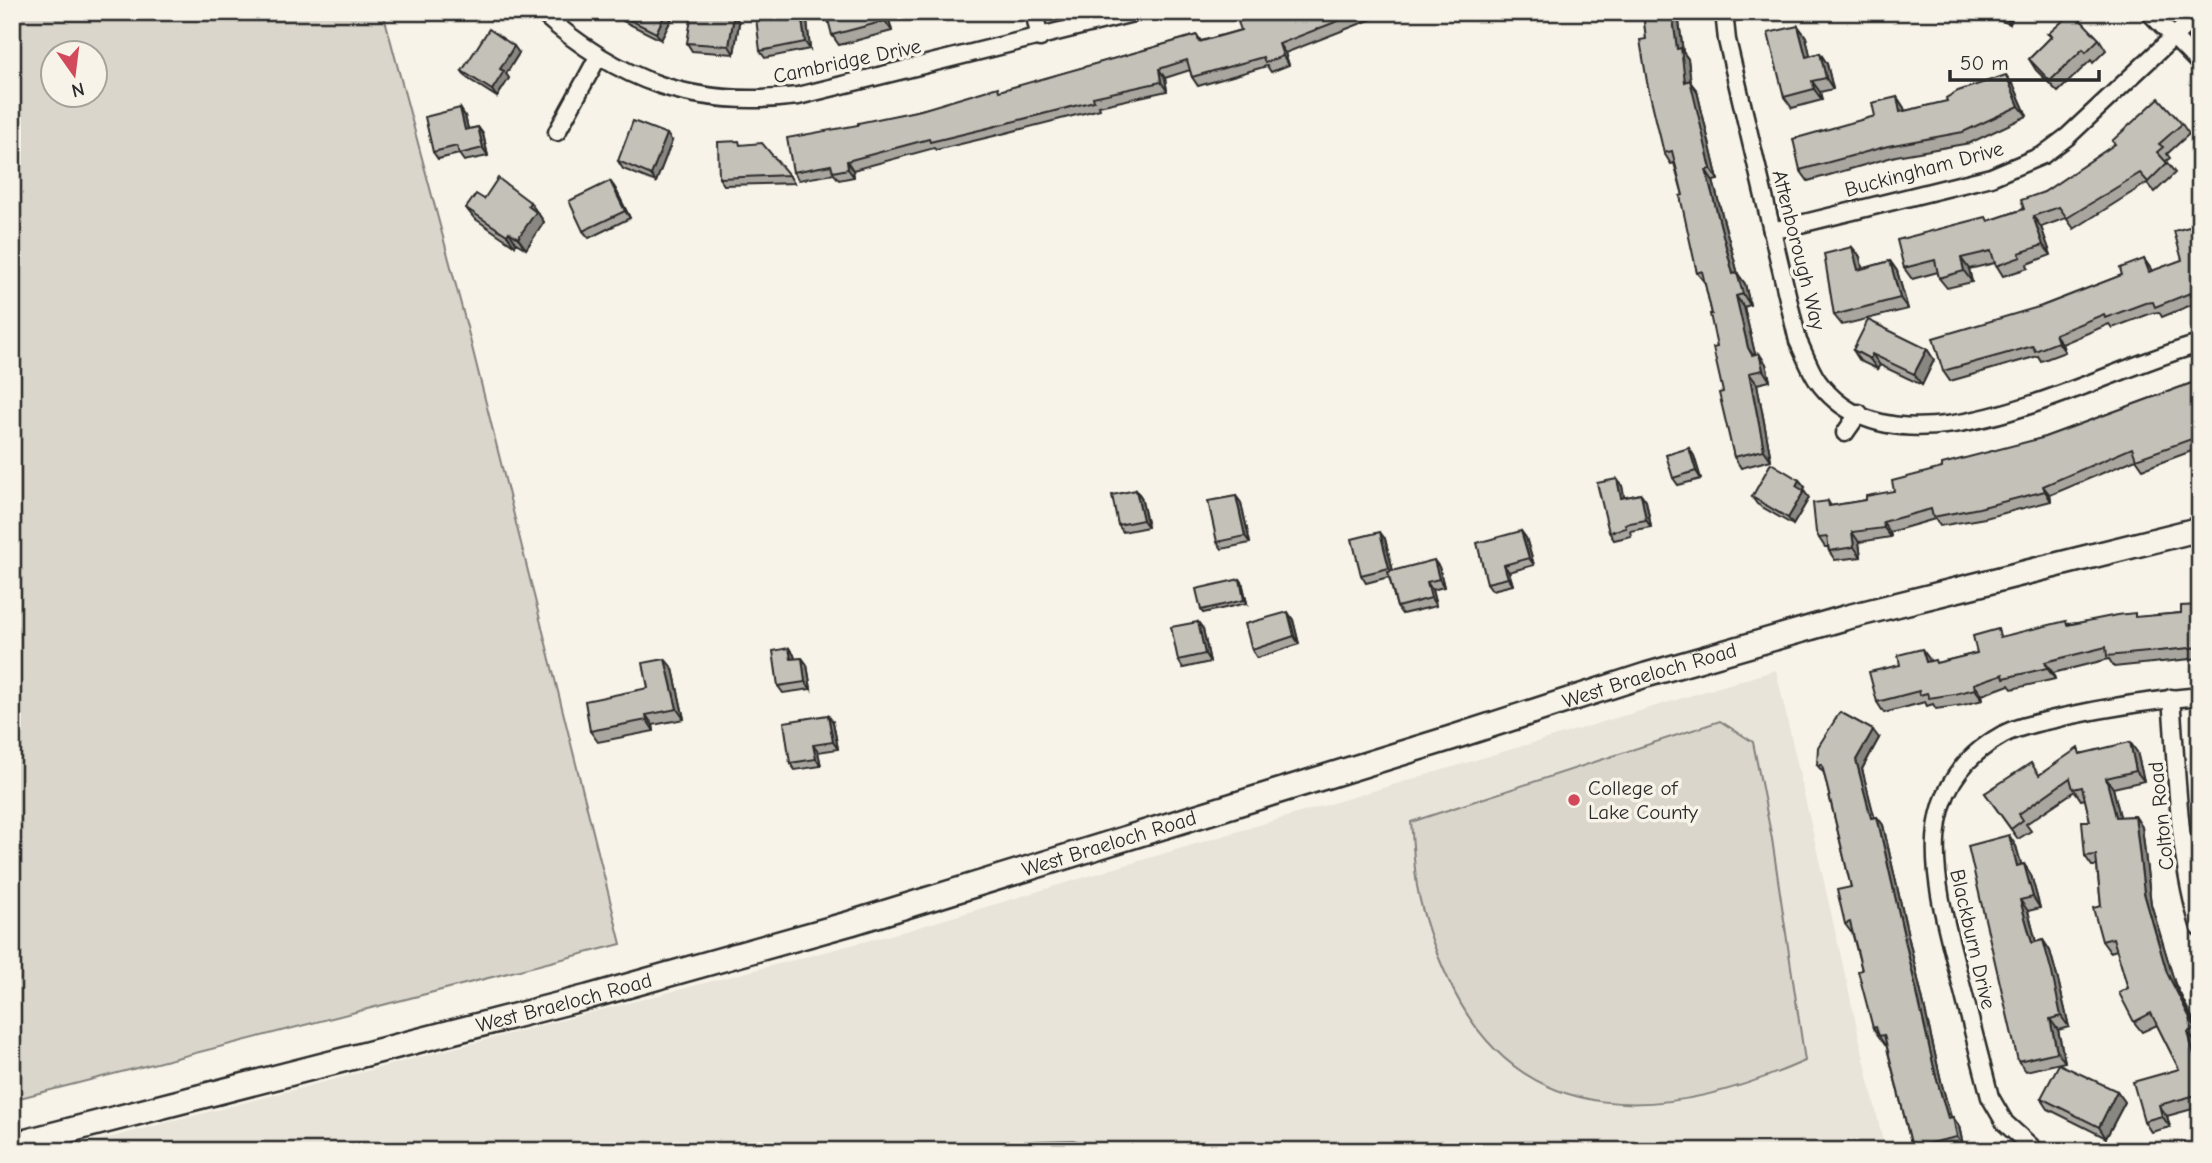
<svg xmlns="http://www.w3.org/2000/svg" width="2212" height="1163" viewBox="0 0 2212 1163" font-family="'Comic Neue',sans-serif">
  <rect width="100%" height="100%" fill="#f7f3e8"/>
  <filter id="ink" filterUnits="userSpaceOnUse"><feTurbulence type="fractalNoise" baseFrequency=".0143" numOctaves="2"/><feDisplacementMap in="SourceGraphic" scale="14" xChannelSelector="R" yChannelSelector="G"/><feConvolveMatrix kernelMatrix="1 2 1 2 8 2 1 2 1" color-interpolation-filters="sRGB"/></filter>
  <g filter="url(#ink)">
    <!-- built -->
    <path fill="#e8e4da" d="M 1776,670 L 1885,1151 L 58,1151 L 909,930 Z"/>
    <!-- green -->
    <g fill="#dad6cc" stroke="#82807c" stroke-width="2" fill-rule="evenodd">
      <path d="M 12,12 L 383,12 L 467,327 L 621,944 L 12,1100 ZM 94,52 L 94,94 L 52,94 L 52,52 Z"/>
      <path d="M 1720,721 L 1753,742 L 1772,839 L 1805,1061 C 1671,1120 1521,1137 1449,981 C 1435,951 1423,918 1417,886 C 1414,865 1413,843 1411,822 Z"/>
    </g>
    <!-- water -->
    <path fill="#afaca4" stroke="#7a7874" stroke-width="2" d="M 1073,1140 L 1119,1151 L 980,1151 L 1036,1141 Z"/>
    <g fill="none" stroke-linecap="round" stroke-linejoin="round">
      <defs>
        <g id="street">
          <path d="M 541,12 C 618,81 694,109 798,96 L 1137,12"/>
          <path d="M 1034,12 L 1040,38"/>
          <path d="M 1724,12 L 1727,40 L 1798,341 C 1804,353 1809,368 1817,380 C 1897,493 2099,369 2200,344"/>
          <path d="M 2149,12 L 2200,64"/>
          <path d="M 557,132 L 598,57"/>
          <path d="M 1772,231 L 1991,177 L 2043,155 L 2067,137 L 2200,12"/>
          <path d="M 1845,433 L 1859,413"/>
          <path d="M 2171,698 C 2177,770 2178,860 2200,928"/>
          <path d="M 2036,1151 L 2005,1123 L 1990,1097 C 1979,1054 1968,1011 1957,968 C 1935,883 1908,788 2002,735 C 2020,725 2044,722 2063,717 C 2109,707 2153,700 2200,696"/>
        </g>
        <g id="secondary">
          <path id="s1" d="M 12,1145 L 588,997 L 851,923 L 1451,738 L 1646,675 L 1848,617 L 2200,529"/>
        </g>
      </defs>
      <!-- street casing -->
      <use href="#street" stroke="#2b2b2b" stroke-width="21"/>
      <!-- secondary casing -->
      <use href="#secondary" stroke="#2b2b2b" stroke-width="28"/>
      <!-- street -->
      <use href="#street" stroke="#f7f3e8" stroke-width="16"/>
      <!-- secondary -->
      <use href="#secondary" stroke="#f7f3e8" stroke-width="23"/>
    </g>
    <!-- wall -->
    <g fill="#a9a69f" stroke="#2b2b2b" stroke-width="2">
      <path d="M 438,12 L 450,12 L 441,17 Z"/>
      <path d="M 619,12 L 675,12 L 661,40 L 623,21 L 618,14 Z"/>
      <path d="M 887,12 L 892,31 L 839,45 L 832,35 Z"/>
      <path d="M 1261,12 L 1390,12 L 1285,53 L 1289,65 L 1271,72 L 1267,66 L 1198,86 L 1192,77 L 1190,70 L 1165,78 L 1167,91 L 1099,106 L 1100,109 L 994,136 L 936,150 L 934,148 L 853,170 L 854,177 L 839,180 L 834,174 L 799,180 L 793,172 L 858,125 L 1001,91 L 1197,35 L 1201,41 L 1241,30 Z"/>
      <path d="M 1643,12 L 1677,12 L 1678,14 L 1683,52 L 1688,59 L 1691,83 L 1697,91 L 1718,180 L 1713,181 L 1738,274 L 1745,284 L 1750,305 L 1744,307 L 1755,354 L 1766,364 L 1770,381 L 1757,384 L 1771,460 L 1741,468 L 1734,457 L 1712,314 L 1705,283 L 1697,273 L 1683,195 L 1674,163 L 1671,164 L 1664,153 L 1646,39 Z"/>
      <path d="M 1981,12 L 2014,12 L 2010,24 L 1984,15 Z"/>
      <path d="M 801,13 L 807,20 L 810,49 L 765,58 L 760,51 Z"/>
      <path d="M 734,15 L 739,23 L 734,54 L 692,51 L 687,43 Z"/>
      <path d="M 1798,26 L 1806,37 L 1810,56 L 1820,53 L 1827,64 L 1833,89 L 1820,92 L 1822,100 L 1792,108 L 1784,97 Z"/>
      <path d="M 2048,34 L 2099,39 L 2106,50 L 2093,63 L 2091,60 L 2058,92 L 2036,70 L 2029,59 L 2051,37 Z"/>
      <path d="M 519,53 L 506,74 L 509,78 L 497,97 L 467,78 L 462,71 Z"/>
      <path d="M 2014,86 L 2027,116 L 1970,143 L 1896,156 L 1808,181 L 1800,170 L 1875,116 L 1897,97 L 1904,108 L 1905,111 Z"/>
      <path d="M 460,108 L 465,116 L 468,129 L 478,127 L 483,134 L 488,156 L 464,161 L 459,154 L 438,159 L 433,152 Z"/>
      <path d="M 2182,124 L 2189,134 L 2167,154 L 2170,158 L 2166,161 L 2175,173 L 2155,192 L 2147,183 L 2074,229 L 2066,218 L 2041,227 L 2051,255 L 2027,264 L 2028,268 L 2003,276 L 1995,263 L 1969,269 L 1972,282 L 1947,288 L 1939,278 L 1938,272 L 1912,279 L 1904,268 L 1989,221 L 2024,209 L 2044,192 Z"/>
      <path d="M 672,141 L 656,182 L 623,169 L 618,161 Z"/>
      <path d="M 742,145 L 789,175 L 794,183 L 724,185 L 719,178 Z"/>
      <path d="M 610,181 L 615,188 L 630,218 L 589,238 L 583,231 Z"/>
      <path d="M 484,199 L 538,213 L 544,222 L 526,249 L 516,243 L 515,246 L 474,218 L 466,208 Z"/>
      <path d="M 2200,224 L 2200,305 L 2198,305 L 2196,303 L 2162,317 L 2159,312 L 2152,313 L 2112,328 L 2109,324 L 2062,344 L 2065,352 L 2041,361 L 2038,356 L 1950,381 L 1943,371 L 2042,306 L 2122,275 L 2144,259 L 2152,271 L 2182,260 Z"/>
      <path d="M 1852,247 L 1860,257 L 1862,269 L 1890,261 L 1897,271 L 1908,309 L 1842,325 L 1834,315 Z"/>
      <path d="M 1927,349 L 1934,360 L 1922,385 L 1880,365 L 1877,369 L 1860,361 L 1853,350 Z"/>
      <path d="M 2200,380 L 2200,448 L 2143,469 L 2136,459 L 2050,495 L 2051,501 L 1985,518 L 1940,526 L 1935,519 L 1890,532 L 1891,537 L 1859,542 L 1861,557 L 1835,560 L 1829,551 L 1828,547 L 1825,547 L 1819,538 L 1828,501 L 1831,506 L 1866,500 L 1894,491 L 1942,468 L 2042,438 Z"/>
      <path d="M 1689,448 L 1694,456 L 1701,479 L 1678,485 L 1673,478 Z"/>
      <path d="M 1617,479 L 1622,486 L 1624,498 L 1641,494 L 1646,501 L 1651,527 L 1630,531 L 1631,536 L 1614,540 L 1609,532 Z"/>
      <path d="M 1799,480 L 1805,487 L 1803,490 L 1809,498 L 1793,525 L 1757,504 L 1752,497 Z"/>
      <path d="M 1136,490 L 1141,497 L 1148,527 L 1123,532 L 1118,525 Z"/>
      <path d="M 1236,496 L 1241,503 L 1250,543 L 1222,549 L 1217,542 Z"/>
      <path d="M 1521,531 L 1526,538 L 1534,565 L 1509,572 L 1513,585 L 1492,590 L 1487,583 Z"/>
      <path d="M 1385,539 L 1393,571 L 1439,567 L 1444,587 L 1432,590 L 1436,606 L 1402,614 L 1397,607 L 1389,577 L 1366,583 L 1361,575 Z"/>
      <path d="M 1240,579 L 1242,582 L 1247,603 L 1203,613 L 1201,610 Z"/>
      <path d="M 2200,605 L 2200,658 L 2114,667 L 2109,659 L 2053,673 L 2055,679 L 2012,689 L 2009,685 L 1982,695 L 1983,700 L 1963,705 L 1936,709 L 1933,704 L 1927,706 L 1925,702 L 1884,713 L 1877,702 L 1930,661 L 1937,663 L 1977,653 L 2003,637 L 2068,624 L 2181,613 Z"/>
      <path d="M 1293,620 L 1299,644 L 1257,658 L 1252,650 Z"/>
      <path d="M 1198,622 L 1203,629 L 1210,662 L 1183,668 L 1178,660 Z"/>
      <path d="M 789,648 L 794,655 L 795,659 L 802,658 L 807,665 L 811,689 L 783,693 L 778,686 Z"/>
      <path d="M 673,669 L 684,719 L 653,725 L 654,731 L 598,742 L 590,731 Z"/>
      <path d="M 833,722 L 838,749 L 818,752 L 821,766 L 795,770 L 790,763 Z"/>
      <path d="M 1879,738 L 1862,769 L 1874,817 L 1877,817 L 1883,825 L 1942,1085 L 1951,1118 L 1959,1126 L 1963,1145 L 1939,1151 L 1914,1151 L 1912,1147 L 1886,1044 L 1885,1045 L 1873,1028 L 1862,970 L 1852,932 L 1851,932 L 1845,924 L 1851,887 L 1824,773 L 1817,765 Z"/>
      <path d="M 2137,752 L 2144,781 L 2113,788 L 2120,817 L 2135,816 L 2142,827 L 2151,904 L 2175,984 L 2200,1033 L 2200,1040 L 2196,1042 L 2200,1058 L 2200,1107 L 2167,1116 L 2170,1127 L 2151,1132 L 2144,1121 L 2179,1069 L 2157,1025 L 2142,1032 L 2134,1022 L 2128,988 L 2117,950 L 2110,952 L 2102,941 L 2101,906 L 2097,866 L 2092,866 L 2085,856 L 2090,821 L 2085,799 L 2081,800 L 2075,791 L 2026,824 L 2031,831 L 2018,839 L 1985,793 L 2039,775 L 2082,753 Z"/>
      <path d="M 2016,846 L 2021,865 L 2024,864 L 2031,875 L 2040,908 L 2028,911 L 2036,942 L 2043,940 L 2050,951 L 2059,984 L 2069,1027 L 2058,1030 L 2065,1062 L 2026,1071 L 2018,1061 Z"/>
      <path d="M 2117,1091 L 2125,1102 L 2106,1138 L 2048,1109 L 2041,1098 Z"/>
    </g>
    <!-- shaded-wall -->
    <g fill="#898782" stroke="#2b2b2b" stroke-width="2">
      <path d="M 666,12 L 675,12 L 661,40 L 656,33 Z"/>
      <path d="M 883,12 L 887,12 L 892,31 L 885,21 Z"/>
      <path d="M 1672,12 L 1677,12 L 1678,14 L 1683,52 L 1688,59 L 1691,83 L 1697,91 L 1718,180 L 1711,169 L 1685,82 L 1677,49 Z"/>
      <path d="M 2007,12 L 2014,12 L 2010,24 L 2005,16 Z"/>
      <path d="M 801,13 L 807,20 L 810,49 L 805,42 Z"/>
      <path d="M 734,15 L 739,23 L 734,54 L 729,46 Z"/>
      <path d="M 1798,26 L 1806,37 L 1813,68 L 1806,57 Z"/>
      <path d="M 1279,44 L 1285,53 L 1289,65 L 1283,56 Z"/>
      <path d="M 514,46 L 519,53 L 506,74 L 509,78 L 497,97 L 492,90 L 500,69 Z"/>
      <path d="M 1820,53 L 1827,64 L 1833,89 L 1826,78 Z"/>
      <path d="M 1159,69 L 1165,78 L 1167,91 L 1161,82 Z"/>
      <path d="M 2006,75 L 2014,86 L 2027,116 L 2019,106 Z"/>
      <path d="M 1812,81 L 1820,92 L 1822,100 L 1814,89 Z"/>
      <path d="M 1897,97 L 1904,108 L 1907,122 L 1900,112 Z"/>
      <path d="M 460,108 L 465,116 L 470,137 L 465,130 Z"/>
      <path d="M 478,127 L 483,134 L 488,156 L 483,148 Z"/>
      <path d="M 667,134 L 672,141 L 656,182 L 651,175 Z"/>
      <path d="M 847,161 L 853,170 L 854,177 L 848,169 Z"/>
      <path d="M 1706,170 L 1713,181 L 1738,274 L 1745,284 L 1750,305 L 1743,294 L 1733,274 Z"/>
      <path d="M 610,181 L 615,188 L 630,218 L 625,211 Z"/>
      <path d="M 530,202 L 544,222 L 526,249 L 518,238 L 528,206 Z"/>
      <path d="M 2033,216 L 2041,227 L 2051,255 L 2043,245 Z"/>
      <path d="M 509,232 L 516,243 L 515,246 L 507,235 Z"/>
      <path d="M 1852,247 L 1860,257 L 1865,281 L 1858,270 Z"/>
      <path d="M 1961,258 L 1969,269 L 1972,282 L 1964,271 Z"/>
      <path d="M 2144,259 L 2151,269 L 2156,282 L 2149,272 Z"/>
      <path d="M 1890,261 L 1897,271 L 1908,309 L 1900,298 Z"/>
      <path d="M 1736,296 L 1744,307 L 1756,358 L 1760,365 L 1748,348 Z"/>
      <path d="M 2055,334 L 2062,344 L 2065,352 L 2058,342 Z"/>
      <path d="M 1927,349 L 1934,360 L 1922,385 L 1914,374 Z"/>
      <path d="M 1759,353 L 1766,364 L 1770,381 L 1763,370 Z"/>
      <path d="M 1872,354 L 1880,365 L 1877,369 L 1870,359 Z"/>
      <path d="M 1749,373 L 1757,384 L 1771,460 L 1764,450 Z"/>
      <path d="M 1689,448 L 1694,456 L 1701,479 L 1696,471 Z"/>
      <path d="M 1617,479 L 1622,486 L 1626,506 L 1621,498 Z"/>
      <path d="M 1799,480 L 1805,487 L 1801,494 L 1796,486 Z"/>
      <path d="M 2043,486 L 2050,495 L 2051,501 L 2045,491 Z"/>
      <path d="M 1136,490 L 1141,497 L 1148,527 L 1143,520 Z"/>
      <path d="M 1804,491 L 1809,498 L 1793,525 L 1788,518 Z"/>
      <path d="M 1641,494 L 1646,501 L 1651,527 L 1646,520 Z"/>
      <path d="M 1236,496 L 1241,503 L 1250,543 L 1245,536 Z"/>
      <path d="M 1883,522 L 1890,532 L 1891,537 L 1884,528 Z"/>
      <path d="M 1521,531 L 1526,538 L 1534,565 L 1529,558 Z"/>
      <path d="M 1380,532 L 1385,539 L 1394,575 L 1389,568 Z"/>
      <path d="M 1852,532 L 1859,542 L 1861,557 L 1854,547 Z"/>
      <path d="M 1434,560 L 1439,567 L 1444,587 L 1439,579 Z"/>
      <path d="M 1504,565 L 1509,572 L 1513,585 L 1508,578 Z"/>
      <path d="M 1240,579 L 1242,582 L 1247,603 L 1244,600 Z"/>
      <path d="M 1427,582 L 1432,590 L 1436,606 L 1431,598 Z"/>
      <path d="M 1288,612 L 1293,620 L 1299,644 L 1294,636 Z"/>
      <path d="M 1198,622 L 1203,629 L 1210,662 L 1205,654 Z"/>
      <path d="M 789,648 L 794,655 L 796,667 L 791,659 Z"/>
      <path d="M 1922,649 L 1930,660 L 1933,673 L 1926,662 Z"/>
      <path d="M 802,658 L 807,665 L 811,689 L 805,682 Z"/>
      <path d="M 665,659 L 673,669 L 684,719 L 677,709 Z"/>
      <path d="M 2045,662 L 2053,673 L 2055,679 L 2047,668 Z"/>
      <path d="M 1974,684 L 1982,695 L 1983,700 L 1975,689 Z"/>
      <path d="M 646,715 L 653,725 L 654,731 L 647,720 Z"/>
      <path d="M 828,715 L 833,722 L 838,749 L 833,742 Z"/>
      <path d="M 1873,730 L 1879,738 L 1862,769 L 1877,827 L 1871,818 L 1856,760 Z"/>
      <path d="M 2130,742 L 2137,752 L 2144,781 L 2136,771 Z"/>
      <path d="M 813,745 L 818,752 L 821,766 L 816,759 Z"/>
      <path d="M 2106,778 L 2113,788 L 2123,828 L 2116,817 Z"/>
      <path d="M 2135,816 L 2142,827 L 2151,904 L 2175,984 L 2200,1034 L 2195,1028 L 2167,973 L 2144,893 Z"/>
      <path d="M 1877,817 L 1883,825 L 1942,1085 L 1954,1127 L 1948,1118 L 1936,1077 Z"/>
      <path d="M 2009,835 L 2016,846 L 2025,877 L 2017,866 Z"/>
      <path d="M 2024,864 L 2031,875 L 2040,908 L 2033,897 Z"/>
      <path d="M 2020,900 L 2028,911 L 2039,954 L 2032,943 Z"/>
      <path d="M 2043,940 L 2050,951 L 2059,984 L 2069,1027 L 2061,1016 Z"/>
      <path d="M 2050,1019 L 2058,1030 L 2065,1062 L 2057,1052 Z"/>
      <path d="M 2188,1032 L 2196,1042 L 2200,1058 L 2200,1077 Z"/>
      <path d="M 2117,1091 L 2125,1102 L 2106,1138 L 2099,1127 Z"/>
      <path d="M 2159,1105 L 2167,1116 L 2170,1127 L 2162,1116 Z"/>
      <path d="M 1953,1117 L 1959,1126 L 1963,1145 L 1957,1137 Z"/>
    </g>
    <!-- building -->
    <g fill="#c4c1b9" stroke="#2b2b2b" stroke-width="2">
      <path d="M 619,12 L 666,12 L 656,33 L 618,14 Z"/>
      <path d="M 692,12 L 715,12 L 734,15 L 729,46 L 687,43 Z"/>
      <path d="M 826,12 L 883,12 L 885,21 L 832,35 Z"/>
      <path d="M 1261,12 L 1361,12 L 1279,44 L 1283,56 L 1265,63 L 1263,57 L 1192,77 L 1187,60 L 1159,69 L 1161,82 L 1093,97 L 1094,101 L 988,128 L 930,142 L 929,139 L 847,161 L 848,169 L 833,172 L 831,165 L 793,172 L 787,138 L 858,125 L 858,123 L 921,110 L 998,87 L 999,91 L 1197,35 L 1199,42 L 1241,30 L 1238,22 Z"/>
      <path d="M 1643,12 L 1672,12 L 1677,49 L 1681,48 L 1685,82 L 1690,80 L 1711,169 L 1706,170 L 1733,274 L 1737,273 L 1743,294 L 1736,296 L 1748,348 L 1752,355 L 1759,353 L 1763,370 L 1749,373 L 1764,450 L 1734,457 L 1719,393 L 1723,392 L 1713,348 L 1717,347 L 1710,314 L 1712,314 L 1702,271 L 1697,273 L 1680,196 L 1683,195 L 1672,151 L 1664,153 L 1647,82 L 1640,40 L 1646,39 Z"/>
      <path d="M 1992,12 L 2007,12 L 2005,16 Z"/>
      <path d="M 2073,12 L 2099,39 L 2086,52 L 2083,49 L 2050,81 L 2029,59 L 2052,36 L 2048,34 Z"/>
      <path d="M 801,13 L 805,42 L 760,51 L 756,18 Z"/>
      <path d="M 1798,26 L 1806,57 L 1820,53 L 1826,78 L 1812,81 L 1814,89 L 1784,97 L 1768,33 Z"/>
      <path d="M 489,29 L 514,46 L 500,69 L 504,71 L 492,90 L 462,71 Z"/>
      <path d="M 2006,75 L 2019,106 L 1963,132 L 1888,146 L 1800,170 L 1793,139 L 1875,116 L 1872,103 L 1897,97 L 1900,112 L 1947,101 L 1946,98 L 1958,91 Z"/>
      <path d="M 2159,98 L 2182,124 L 2159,144 L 2163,147 L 2157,152 L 2167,163 L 2148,182 L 2140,173 L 2067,218 L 2059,207 L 2033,216 L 2043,245 L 2019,253 L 2021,257 L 1996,266 L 1991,251 L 1961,258 L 1964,271 L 1939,278 L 1935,260 L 1904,268 L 1897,240 L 1986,217 L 1988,221 L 2024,209 L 2021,200 L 2044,192 L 2115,144 L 2112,141 Z"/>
      <path d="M 460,108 L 465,130 L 478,127 L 483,148 L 459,154 L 457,146 L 433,152 L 425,117 Z"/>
      <path d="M 633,121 L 667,134 L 651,175 L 618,161 Z"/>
      <path d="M 739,141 L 740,145 L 762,143 L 789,175 L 719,178 L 718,142 Z"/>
      <path d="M 498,178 L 530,202 L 528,206 L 536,212 L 518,238 L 509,232 L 507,235 L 466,208 L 476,194 L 484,199 Z"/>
      <path d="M 610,181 L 625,211 L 583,231 L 569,201 Z"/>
      <path d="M 2200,224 L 2200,294 L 2191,296 L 2190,293 L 2155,307 L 2153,302 L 2145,303 L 2105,318 L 2104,314 L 2055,334 L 2058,342 L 2035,351 L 2033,346 L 1943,371 L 1933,338 L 2042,306 L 2122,275 L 2120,268 L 2144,259 L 2149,272 L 2182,260 L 2174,231 Z"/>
      <path d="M 1852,247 L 1858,270 L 1890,261 L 1900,298 L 1834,315 L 1824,254 Z"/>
      <path d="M 1868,320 L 1927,349 L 1914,374 L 1872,354 L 1870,359 L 1853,350 Z"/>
      <path d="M 2200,380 L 2200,423 L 2196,424 L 2200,436 L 2136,459 L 2132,448 L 2043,486 L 2045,491 L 1979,508 L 1933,517 L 1931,509 L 1883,522 L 1884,528 L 1852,532 L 1854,547 L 1829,551 L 1827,537 L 1819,538 L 1816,532 L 1813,503 L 1828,501 L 1829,506 L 1866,500 L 1866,496 L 1894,491 L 1892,481 L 1942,468 L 1942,464 L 2042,438 Z"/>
      <path d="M 1689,448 L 1696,471 L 1673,478 L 1666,455 Z"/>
      <path d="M 1771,463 L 1799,480 L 1796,486 L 1804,491 L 1788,518 L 1752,497 Z"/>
      <path d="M 1617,479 L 1621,498 L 1641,494 L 1646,520 L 1625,524 L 1626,528 L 1609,532 L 1597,483 Z"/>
      <path d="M 1136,490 L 1143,520 L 1118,525 L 1112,495 Z"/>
      <path d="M 1236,496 L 1245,536 L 1217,542 L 1208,501 Z"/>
      <path d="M 1521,531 L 1529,558 L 1504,565 L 1508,578 L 1487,583 L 1477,543 Z"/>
      <path d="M 1380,532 L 1389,568 L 1361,575 L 1352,539 Z"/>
      <path d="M 1434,560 L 1439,579 L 1427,582 L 1431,598 L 1397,607 L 1388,572 Z"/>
      <path d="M 1240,579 L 1244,600 L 1201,610 L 1196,589 Z"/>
      <path d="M 2200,605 L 2200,647 L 2107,656 L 2106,647 L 2045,662 L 2047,668 L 2004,678 L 2003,674 L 1974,684 L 1975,689 L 1955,694 L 1929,698 L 1927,693 L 1920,695 L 1919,691 L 1877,702 L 1869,672 L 1900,665 L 1898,655 L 1922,649 L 1926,662 L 1935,660 L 1936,663 L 1977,653 L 1973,636 L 1998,629 L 2000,637 L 2066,621 L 2067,625 L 2117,615 L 2135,613 L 2135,617 L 2181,613 L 2181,606 Z"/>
      <path d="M 1288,612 L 1294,636 L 1252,650 L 1245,624 Z"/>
      <path d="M 1198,622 L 1205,654 L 1178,660 L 1171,627 Z"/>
      <path d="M 789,648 L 791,659 L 802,658 L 805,682 L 778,686 L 773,651 Z"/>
      <path d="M 665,659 L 677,709 L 646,715 L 647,720 L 590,731 L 585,701 L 648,688 L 643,663 Z"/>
      <path d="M 1840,712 L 1873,730 L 1856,760 L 1871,818 L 1877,817 L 1936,1077 L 1948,1118 L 1953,1117 L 1957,1137 L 1912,1147 L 1884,1035 L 1879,1036 L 1876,1027 L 1873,1028 L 1858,971 L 1862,970 L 1850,922 L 1845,924 L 1837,890 L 1851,887 L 1822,765 L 1817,765 L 1818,747 Z"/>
      <path d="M 828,715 L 833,742 L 813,745 L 816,759 L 790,763 L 784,722 Z"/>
      <path d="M 2130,742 L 2136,771 L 2106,778 L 2116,817 L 2135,816 L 2144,893 L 2167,973 L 2195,1028 L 2188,1032 L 2200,1077 L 2200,1094 L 2159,1105 L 2162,1116 L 2144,1121 L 2133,1082 L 2179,1069 L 2151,1013 L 2134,1022 L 2119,993 L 2128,988 L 2113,938 L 2102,941 L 2093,908 L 2101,906 L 2096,855 L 2085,856 L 2082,821 L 2090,821 L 2082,787 L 2073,789 L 2070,778 L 2019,814 L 2023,820 L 2011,829 L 1985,793 L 2031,763 L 2039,775 L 2078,748 L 2080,754 Z"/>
      <path d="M 2009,835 L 2017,866 L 2024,864 L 2033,897 L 2020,900 L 2032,943 L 2043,940 L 2052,973 L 2061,1016 L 2050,1019 L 2057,1052 L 2018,1061 L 1968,846 Z"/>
      <path d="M 2059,1064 L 2117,1091 L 2099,1127 L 2041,1098 Z"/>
    </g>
  </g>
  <!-- markers -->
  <circle fill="#d1495b" stroke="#f7f3e8" stroke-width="2.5" cx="1574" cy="800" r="7"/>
  <g text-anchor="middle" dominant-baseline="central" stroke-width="7" stroke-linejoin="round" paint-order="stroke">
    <!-- street labels -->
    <g font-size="21" fill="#2b2b2b" stroke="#f7f3e8">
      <text transform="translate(847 61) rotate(-12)">Cambridge Drive</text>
      <text transform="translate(1924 169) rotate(-15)">Buckingham Drive</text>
      <text transform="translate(1799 250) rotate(76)">Attenborough Way</text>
      <text stroke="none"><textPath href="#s1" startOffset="1704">West Braeloch Road</textPath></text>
      <text transform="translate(2161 816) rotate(-96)">Colton Road</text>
      <text stroke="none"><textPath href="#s1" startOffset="1138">West Braeloch Road</textPath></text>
      <text transform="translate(1973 939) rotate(77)">Blackburn Drive</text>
      <text stroke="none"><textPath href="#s1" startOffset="570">West Braeloch Road</textPath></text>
    </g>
    <!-- poi labels -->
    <g font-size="21" fill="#2b2b2b" stroke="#f7f3e8" text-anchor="start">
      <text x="1588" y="788">College of<tspan x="1588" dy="24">Lake County</tspan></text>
    </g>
  </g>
  <!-- margin -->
  <rect width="2212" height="1163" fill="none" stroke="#f7f3e8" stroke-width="42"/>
  <rect x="21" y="21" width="2170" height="1121" fill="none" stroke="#2b2b2b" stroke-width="2.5" filter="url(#ink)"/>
  <!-- north arrow -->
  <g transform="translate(74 74) rotate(166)"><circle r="33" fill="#f7f3e8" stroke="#a5a39c" stroke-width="2"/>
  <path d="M0-5L12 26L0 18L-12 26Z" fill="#d1495b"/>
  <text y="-10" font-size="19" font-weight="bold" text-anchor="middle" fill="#2b2b2b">N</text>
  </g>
  <!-- scale -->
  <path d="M1950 70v10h149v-10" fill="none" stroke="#2b2b2b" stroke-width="3.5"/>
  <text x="1960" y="70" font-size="21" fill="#2b2b2b" stroke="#f7f3e8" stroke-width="5" paint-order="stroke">50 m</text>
</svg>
